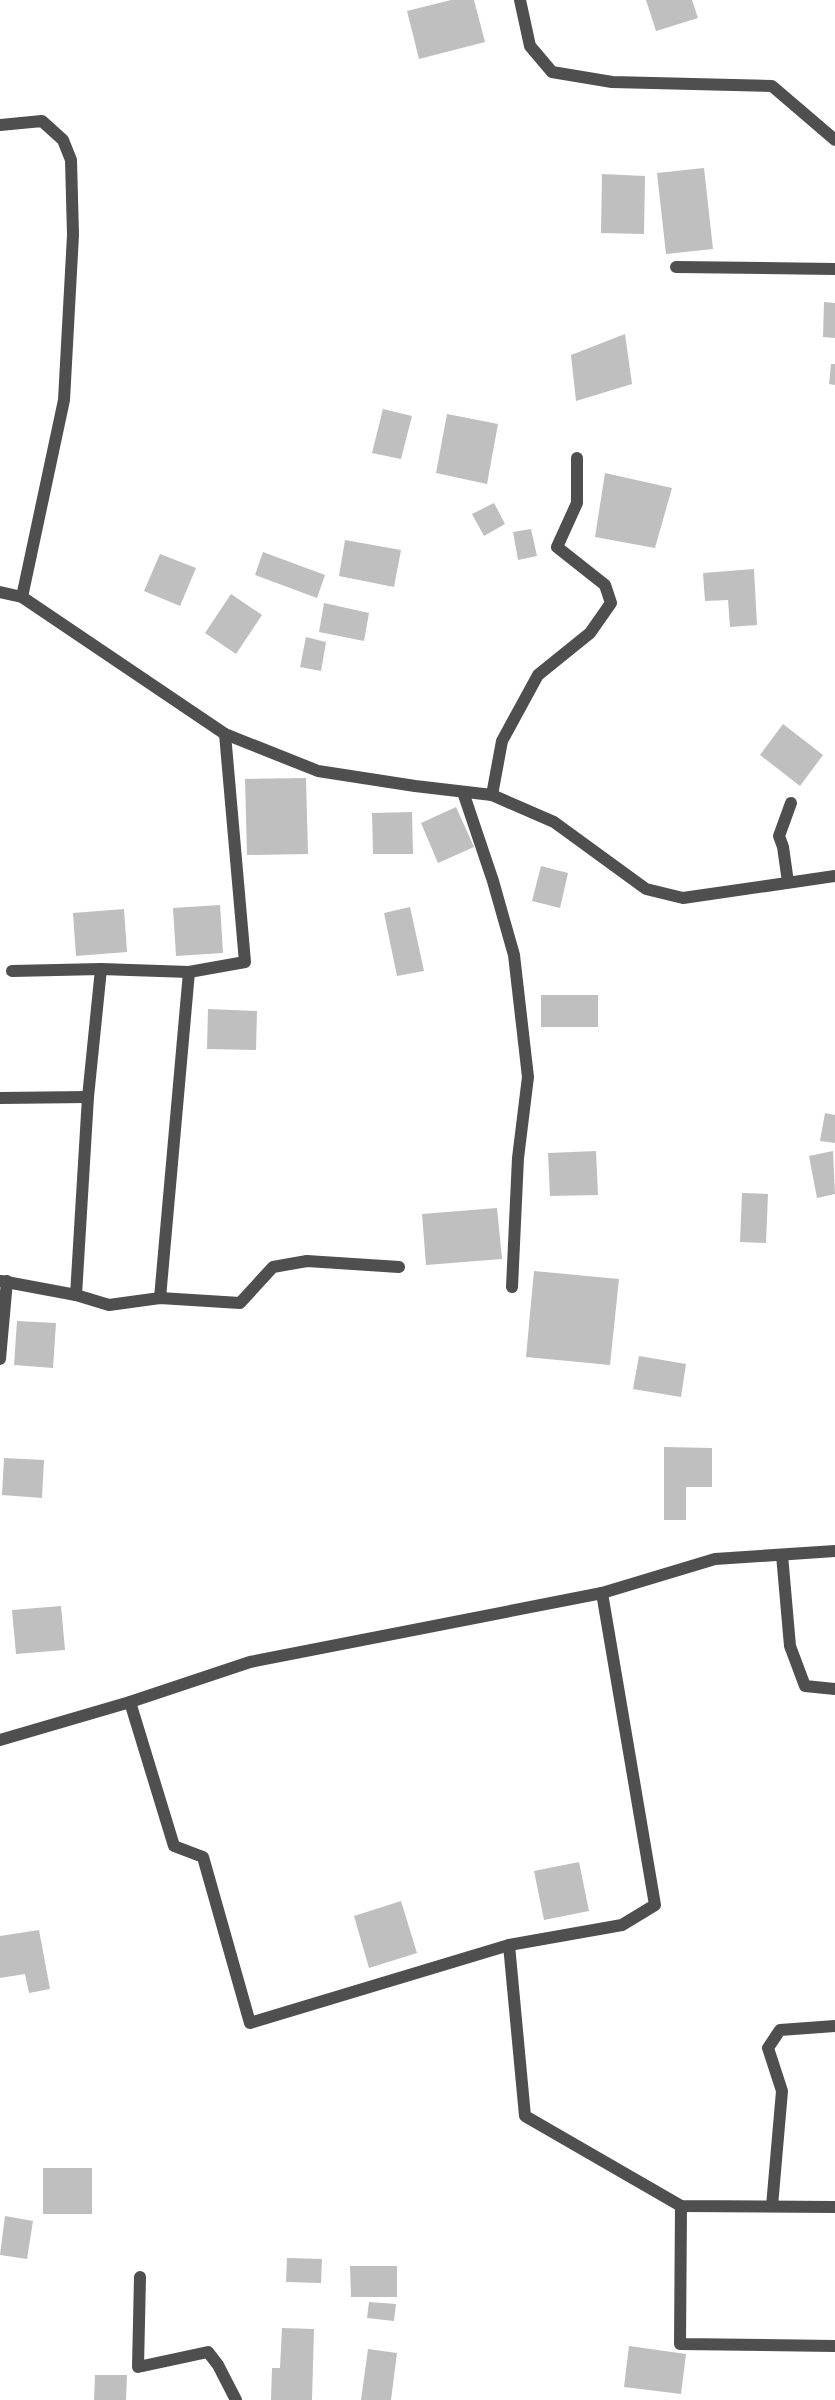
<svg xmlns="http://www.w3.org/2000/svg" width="835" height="2400" viewBox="0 0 835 2400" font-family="Jost,sans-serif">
  <rect width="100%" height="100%" fill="#fff"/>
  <!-- building -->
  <g fill="#bfbfbf">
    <path d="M 451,0 L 474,0 L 485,42 L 419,59 L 407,11 Z"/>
    <path d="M 646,0 L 692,0 L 698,18 L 656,31 Z"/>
    <path d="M 704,168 L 713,249 L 666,254 L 657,173 Z"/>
    <path d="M 602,174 L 645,176 L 644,234 L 601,233 Z"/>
    <path d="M 824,302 L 835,303 L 835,338 L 823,337 Z"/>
    <path d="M 625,334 L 632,384 L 576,401 L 571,355 Z"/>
    <path d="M 831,364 L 835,364 L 835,385 L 829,384 Z"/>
    <path d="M 383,409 L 412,416 L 401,459 L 372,453 Z"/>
    <path d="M 447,414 L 498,424 L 487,484 L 436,473 Z"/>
    <path d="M 605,473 L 672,488 L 655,548 L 595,537 Z"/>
    <path d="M 494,503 L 505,524 L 484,536 L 472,514 Z"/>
    <path d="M 531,529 L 537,556 L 518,560 L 513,532 Z"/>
    <path d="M 345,540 L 401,550 L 394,587 L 339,576 Z"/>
    <path d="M 263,552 L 325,575 L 317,598 L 255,575 Z"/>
    <path d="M 160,554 L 196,568 L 180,606 L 144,591 Z"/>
    <path d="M 754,569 L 757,625 L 730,627 L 728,600 L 705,601 L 703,573 Z"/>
    <path d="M 231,594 L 262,615 L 236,654 L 205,633 Z"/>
    <path d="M 324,603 L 369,613 L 364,641 L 319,632 Z"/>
    <path d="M 306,637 L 326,642 L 321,671 L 300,667 Z"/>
    <path d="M 783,724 L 823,755 L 800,786 L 760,755 Z"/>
    <path d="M 306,778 L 308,854 L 247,855 L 245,779 Z"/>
    <path d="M 456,807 L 474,847 L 438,863 L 421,823 Z"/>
    <path d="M 412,812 L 413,854 L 373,854 L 372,813 Z"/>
    <path d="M 541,866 L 568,873 L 560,908 L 532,901 Z"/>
    <path d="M 220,905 L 223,953 L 176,956 L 173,908 Z"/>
    <path d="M 410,907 L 424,971 L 397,976 L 384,913 Z"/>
    <path d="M 124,909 L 127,952 L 76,956 L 73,913 Z"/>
    <rect x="541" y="995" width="57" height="32"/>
    <path d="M 208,1009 L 257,1011 L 256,1050 L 207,1049 Z"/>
    <path d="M 825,1113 L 835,1115 L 835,1143 L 820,1141 Z"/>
    <path d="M 596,1151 L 598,1195 L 550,1196 L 548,1153 Z"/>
    <path d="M 833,1151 L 835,1194 L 817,1198 L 809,1156 Z"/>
    <path d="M 742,1193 L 768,1194 L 766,1243 L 740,1242 Z"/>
    <path d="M 497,1208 L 502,1259 L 426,1265 L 422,1214 Z"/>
    <path d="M 534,1271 L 619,1279 L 610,1365 L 526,1357 Z"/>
    <path d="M 17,1321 L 56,1323 L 53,1368 L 14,1365 Z"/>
    <path d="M 639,1356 L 686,1364 L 681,1397 L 633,1389 Z"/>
    <path d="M 664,1447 L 712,1448 L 712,1487 L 686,1487 L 686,1520 L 664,1520 Z"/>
    <path d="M 4,1458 L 44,1460 L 42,1498 L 2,1495 Z"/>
    <path d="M 61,1606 L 65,1650 L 16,1654 L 12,1610 Z"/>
    <path d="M 579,1862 L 589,1911 L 544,1920 L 534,1871 Z"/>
    <path d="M 401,1901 L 417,1953 L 369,1968 L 354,1916 Z"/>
    <path d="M 39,1930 L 50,1989 L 29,1993 L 25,1974 L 0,1978 L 0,1936 Z"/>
    <rect x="43" y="2168" width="49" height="46"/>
    <path d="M 5,2216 L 33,2221 L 27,2259 L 0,2255 Z"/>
    <path d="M 287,2258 L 322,2259 L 321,2283 L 286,2282 Z"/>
    <path d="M 350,2266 L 397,2266 L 397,2297 L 351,2297 Z"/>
    <path d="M 369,2302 L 396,2304 L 394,2321 L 367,2318 Z"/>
    <path d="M 282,2328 L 314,2329 L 312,2400 L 271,2400 L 272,2368 L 280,2368 Z"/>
    <path d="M 629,2346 L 686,2354 L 681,2394 L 624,2387 Z"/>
    <path d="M 368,2349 L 397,2353 L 391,2400 L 361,2400 Z"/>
    <path d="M 95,2375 L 127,2375 L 126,2400 L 94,2400 Z"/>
  </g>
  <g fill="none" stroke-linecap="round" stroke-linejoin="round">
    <!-- minor -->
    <g stroke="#4f4f4f" stroke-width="12">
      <path d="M 520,0 L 530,46 L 552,72 L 612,82 L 772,86 L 835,140"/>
      <path d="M 0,125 L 42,121 L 63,140 L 71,160 L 73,235 L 64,400 L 22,597"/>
      <path d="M 676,267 L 835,269"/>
      <path d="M 0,592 L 22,597 L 225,734 L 318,771 L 415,786 L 492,795 L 554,822 L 646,889 L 683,898 L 835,876"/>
      <path d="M 225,734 L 245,962 L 189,972 L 101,969 L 88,1097 L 76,1295 L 109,1305 L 160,1298 L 240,1303 L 273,1267 L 307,1261 L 399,1267"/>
      <path d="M 463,792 L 493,881 L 514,955 L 528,1077 L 518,1158 L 512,1287"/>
      <path d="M 492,795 L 502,741 L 538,675 L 590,633 L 611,603 L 605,585 L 557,547 L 577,503 L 577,458"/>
      <path d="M 788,882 L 783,847 L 779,836 L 791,803"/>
      <path d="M 12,971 L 101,969"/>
      <path d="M 0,1098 L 88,1097"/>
      <path d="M 1,1281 L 76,1295"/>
      <path d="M 160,1298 L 189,972"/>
      <path d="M 0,1359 L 7,1281"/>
      <path d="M 782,1555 L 790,1646 L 805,1686 L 835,1689"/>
      <path d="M 130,1702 L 174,1846 L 203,1857 L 250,2023 L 509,1945 L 622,1925 L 655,1905 L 602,1593"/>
      <path d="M 0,1740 L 130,1702 L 250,1662 L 602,1593 L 715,1559 L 835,1551"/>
      <path d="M 509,1945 L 525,2116 L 681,2206 L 835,2207"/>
      <path d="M 681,2206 L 680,2344 L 835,2346"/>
      <path d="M 772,2206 L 782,2091 L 768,2048 L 780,2030 L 835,2026"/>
      <path d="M 140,2277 L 138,2367 L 208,2352 L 218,2365 L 236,2400"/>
    </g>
  </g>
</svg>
